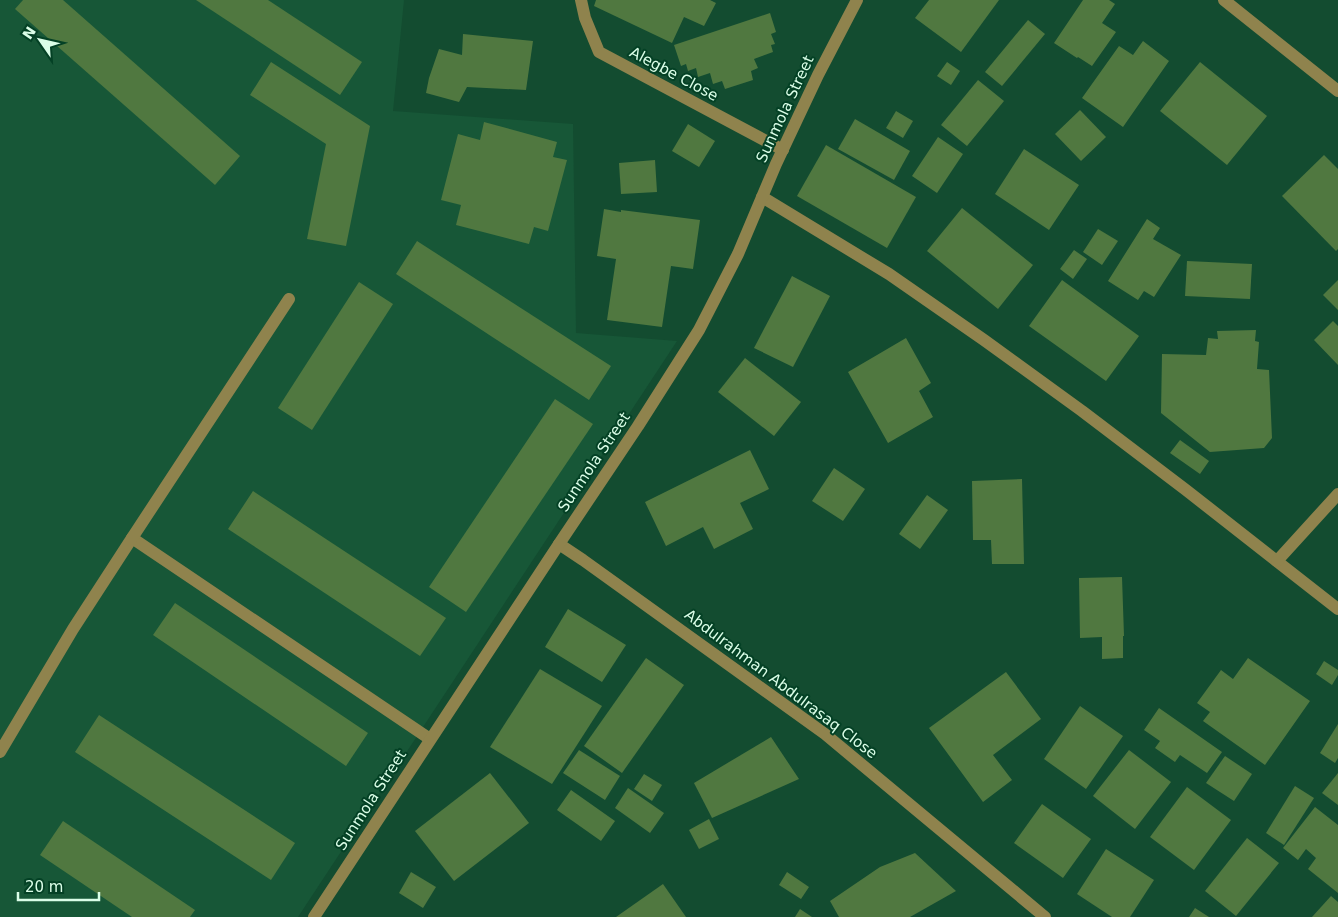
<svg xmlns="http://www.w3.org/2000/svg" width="1338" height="917" viewBox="0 0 1338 917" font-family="'DejaVu Sans',sans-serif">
  <rect width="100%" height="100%" fill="#134c30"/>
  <!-- built -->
  <path fill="#175737" d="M 0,0 L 404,0 L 393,111 L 573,124 L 576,333 L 677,341 L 298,917 L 0,917 Z"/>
  <!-- building -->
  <g fill="#507840">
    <path d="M 23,0 L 63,0 L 240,156 L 215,185 L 15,9 Z"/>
    <path d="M 196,0 L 268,0 L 362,62 L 340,95 Z"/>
    <path d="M 596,0 L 710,0 L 716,3 L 704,26 L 684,17 L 672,43 L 594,6 Z"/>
    <path d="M 929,0 L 999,0 L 961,52 L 915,18 Z"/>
    <path d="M 1083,0 L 1109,0 L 1115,4 L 1102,23 L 1116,32 L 1092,66 L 1078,57 L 1077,58 L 1054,43 Z"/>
    <path d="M 770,13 L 776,32 L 771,34 L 775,44 L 771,45 L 773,52 L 754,59 L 758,68 L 751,71 L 753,80 L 725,89 L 722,81 L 713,84 L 710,73 L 698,77 L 696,68 L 688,71 L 686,64 L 681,66 L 674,45 Z"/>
    <path d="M 1028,20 L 1045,34 L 1002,86 L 985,72 Z"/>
    <path d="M 463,34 L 533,41 L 526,90 L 467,87 L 459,102 L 426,93 L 429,78 L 439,49 L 462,55 Z"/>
    <path d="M 1143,41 L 1169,61 L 1123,127 L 1082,98 L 1119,46 L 1133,55 Z"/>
    <path d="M 271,62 L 370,126 L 346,246 L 307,239 L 326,144 L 250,95 Z"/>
    <path d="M 947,62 L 960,71 L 951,85 L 937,76 Z"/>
    <path d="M 1200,62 L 1267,116 L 1227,165 L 1160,111 Z"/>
    <path d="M 978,80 L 1004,101 L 967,146 L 941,125 Z"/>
    <path d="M 1080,110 L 1106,137 L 1081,161 L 1055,134 Z"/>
    <path d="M 896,111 L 913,121 L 903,138 L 886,128 Z"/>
    <path d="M 855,119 L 910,151 L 894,180 L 838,149 Z"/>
    <path d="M 484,122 L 557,142 L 553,157 L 567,160 L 548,231 L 534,227 L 529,244 L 456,225 L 461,205 L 441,200 L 458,134 L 480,140 Z"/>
    <path d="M 688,124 L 715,141 L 699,167 L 672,151 Z"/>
    <path d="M 938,137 L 963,154 L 937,193 L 912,176 Z"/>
    <path d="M 826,145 L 916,197 L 887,248 L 797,196 Z"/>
    <path d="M 1024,149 L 1079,185 L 1049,230 L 995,194 Z"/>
    <path d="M 1324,155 L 1338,169 L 1338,249 L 1336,251 L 1282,196 Z"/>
    <path d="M 655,160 L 657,192 L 621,194 L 619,163 Z"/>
    <path d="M 962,208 L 1033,265 L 998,309 L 927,251 Z"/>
    <path d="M 604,209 L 621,212 L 621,210 L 700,220 L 693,269 L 671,266 L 662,327 L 607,320 L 616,259 L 597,256 Z"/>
    <path d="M 1147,219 L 1160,228 L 1153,239 L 1181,255 L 1154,297 L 1144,291 L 1138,300 L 1108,281 Z"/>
    <path d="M 1098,229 L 1118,241 L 1102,265 L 1083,252 Z"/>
    <path d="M 417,241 L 611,366 L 589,400 L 396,274 Z"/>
    <path d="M 1074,250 L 1087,259 L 1073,279 L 1060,269 Z"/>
    <path d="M 1187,261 L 1252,264 L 1250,299 L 1185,296 Z"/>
    <path d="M 792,276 L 830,296 L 793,367 L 754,348 Z"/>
    <path d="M 1062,280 L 1139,336 L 1106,381 L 1029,326 Z"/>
    <path d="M 1338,280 L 1338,310 L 1323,295 Z"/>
    <path d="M 359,282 L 393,304 L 312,430 L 278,408 Z"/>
    <path d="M 1333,321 L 1338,326 L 1338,365 L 1314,340 Z"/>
    <path d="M 1256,330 L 1255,341 L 1259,342 L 1257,369 L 1269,370 L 1272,438 L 1264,448 L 1210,452 L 1161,413 L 1162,354 L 1206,355 L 1208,338 L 1218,339 L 1217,331 Z"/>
    <path d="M 906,338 L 931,383 L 919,391 L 933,417 L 888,443 L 848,372 Z"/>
    <path d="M 745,358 L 801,402 L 774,436 L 718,392 Z"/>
    <path d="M 555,399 L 593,424 L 466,612 L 429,587 Z"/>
    <path d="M 1180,440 L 1209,461 L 1200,474 L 1170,453 Z"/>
    <path d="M 750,450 L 769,489 L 740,503 L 753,529 L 714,549 L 703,527 L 666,546 L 645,502 Z"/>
    <path d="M 834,468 L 865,489 L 843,521 L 812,501 Z"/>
    <path d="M 1022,479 L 1024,564 L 992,564 L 991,540 L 973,540 L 972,481 Z"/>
    <path d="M 253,491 L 446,618 L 420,656 L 228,529 Z"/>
    <path d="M 927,495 L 948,510 L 920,549 L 899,534 Z"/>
    <path d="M 1122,577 L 1124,636 L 1123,636 L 1123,658 L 1102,659 L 1102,637 L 1080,638 L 1079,578 Z"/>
    <path d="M 175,603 L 368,733 L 346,766 L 153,635 Z"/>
    <path d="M 568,609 L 626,645 L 602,682 L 545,647 Z"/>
    <path d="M 646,658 L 684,685 L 622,773 L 584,746 Z"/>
    <path d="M 1248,658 L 1310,701 L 1265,765 L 1203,721 L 1210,712 L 1197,703 L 1221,670 L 1233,679 Z"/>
    <path d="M 1324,661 L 1338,670 L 1338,675 L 1332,685 L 1316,674 Z"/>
    <path d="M 540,669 L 602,706 L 552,784 L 490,747 Z"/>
    <path d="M 1006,672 L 1041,719 L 993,755 L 1012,780 L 983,802 L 929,728 Z"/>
    <path d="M 1080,706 L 1123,736 L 1086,789 L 1044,759 Z"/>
    <path d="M 1159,708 L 1222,752 L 1207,773 L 1180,755 L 1175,762 L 1155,748 L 1160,741 L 1144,730 Z"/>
    <path d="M 99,715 L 295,843 L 271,880 L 75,752 Z"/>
    <path d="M 1338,724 L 1338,758 L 1335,763 L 1320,753 Z"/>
    <path d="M 771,737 L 799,779 L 712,818 L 694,783 Z"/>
    <path d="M 579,750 L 620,776 L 605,800 L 563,773 Z"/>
    <path d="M 1129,750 L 1171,782 L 1135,829 L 1093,796 Z"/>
    <path d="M 1225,756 L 1252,774 L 1234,801 L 1206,783 Z"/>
    <path d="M 490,773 L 529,823 L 454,881 L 415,831 Z"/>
    <path d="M 1338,773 L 1338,805 L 1322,793 Z"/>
    <path d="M 644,774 L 662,785 L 652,801 L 634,789 Z"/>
    <path d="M 1295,786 L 1314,798 L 1284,845 L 1266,833 Z"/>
    <path d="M 1187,787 L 1231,820 L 1194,870 L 1150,837 Z"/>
    <path d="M 628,788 L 664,813 L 650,833 L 615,808 Z"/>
    <path d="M 571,790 L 615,821 L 601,841 L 557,810 Z"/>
    <path d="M 1042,804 L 1091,839 L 1063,878 L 1014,843 Z"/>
    <path d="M 1315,807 L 1338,825 L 1338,893 L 1308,869 L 1316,858 L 1306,849 L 1298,860 L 1283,848 Z"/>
    <path d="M 709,819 L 719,839 L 699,849 L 689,830 Z"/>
    <path d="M 63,821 L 195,910 L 190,917 L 132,917 L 40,855 Z"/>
    <path d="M 1247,838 L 1279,863 L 1236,916 L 1205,891 Z"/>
    <path d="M 1106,849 L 1154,880 L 1130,917 L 1112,917 L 1077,894 Z"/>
    <path d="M 915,853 L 956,891 L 910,917 L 839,917 L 830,901 L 880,867 Z"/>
    <path d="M 411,872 L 436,887 L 423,908 L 399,893 Z"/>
    <path d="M 787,872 L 809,887 L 801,899 L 779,885 Z"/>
    <path d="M 663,884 L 686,917 L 616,917 Z"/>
    <path d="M 1331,896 L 1338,902 L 1338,917 L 1312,917 Z"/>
    <path d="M 1195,908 L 1209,917 L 1189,917 Z"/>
    <path d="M 800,909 L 812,917 L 795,917 Z"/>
  </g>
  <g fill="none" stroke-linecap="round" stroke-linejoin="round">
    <!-- minor -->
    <g stroke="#8f834d" stroke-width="12">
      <path d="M 581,0 L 585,18 L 599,52 L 783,150"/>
      <path d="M 1224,0 L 1338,91"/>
      <path d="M 762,197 L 889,274 L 984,340 L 1082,411 L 1186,490 L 1338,609"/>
      <path d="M 132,538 L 430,739"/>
      <path d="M 559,544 L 583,560 L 825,734 L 1045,917"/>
      <path d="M 1277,561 L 1338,494"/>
      <path d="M 0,752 L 73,629 L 132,538 L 289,299"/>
      <path d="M 314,917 L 559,544 L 638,426 L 699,330 L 738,254 L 776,164 L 818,75 L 857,0"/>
    </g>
  </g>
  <g text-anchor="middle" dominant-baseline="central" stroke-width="4" stroke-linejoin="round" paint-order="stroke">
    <!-- street labels -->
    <g font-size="15" fill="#dbfee8" stroke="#044125">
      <text transform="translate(674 74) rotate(28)">Alegbe Close</text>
      <text transform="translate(785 109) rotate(-65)">Sunmola Street</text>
      <text transform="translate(594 462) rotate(-56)">Sunmola Street</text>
      <text transform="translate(781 684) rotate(37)">Abdulrahman Abdulrasaq Close</text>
      <text transform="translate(371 800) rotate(-57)">Sunmola Street</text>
    </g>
  </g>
  <!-- north arrow -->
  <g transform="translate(40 40) rotate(304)" stroke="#044125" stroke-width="4" paint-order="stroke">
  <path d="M0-4L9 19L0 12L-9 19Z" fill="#dbfee8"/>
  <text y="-8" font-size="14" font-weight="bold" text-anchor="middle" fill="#dbfee8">N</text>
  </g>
  <!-- scale -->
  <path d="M18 892v8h81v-8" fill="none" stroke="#dbfee8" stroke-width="2.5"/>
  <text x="25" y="892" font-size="15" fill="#dbfee8" stroke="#044125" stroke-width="4" paint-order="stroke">20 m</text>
</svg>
